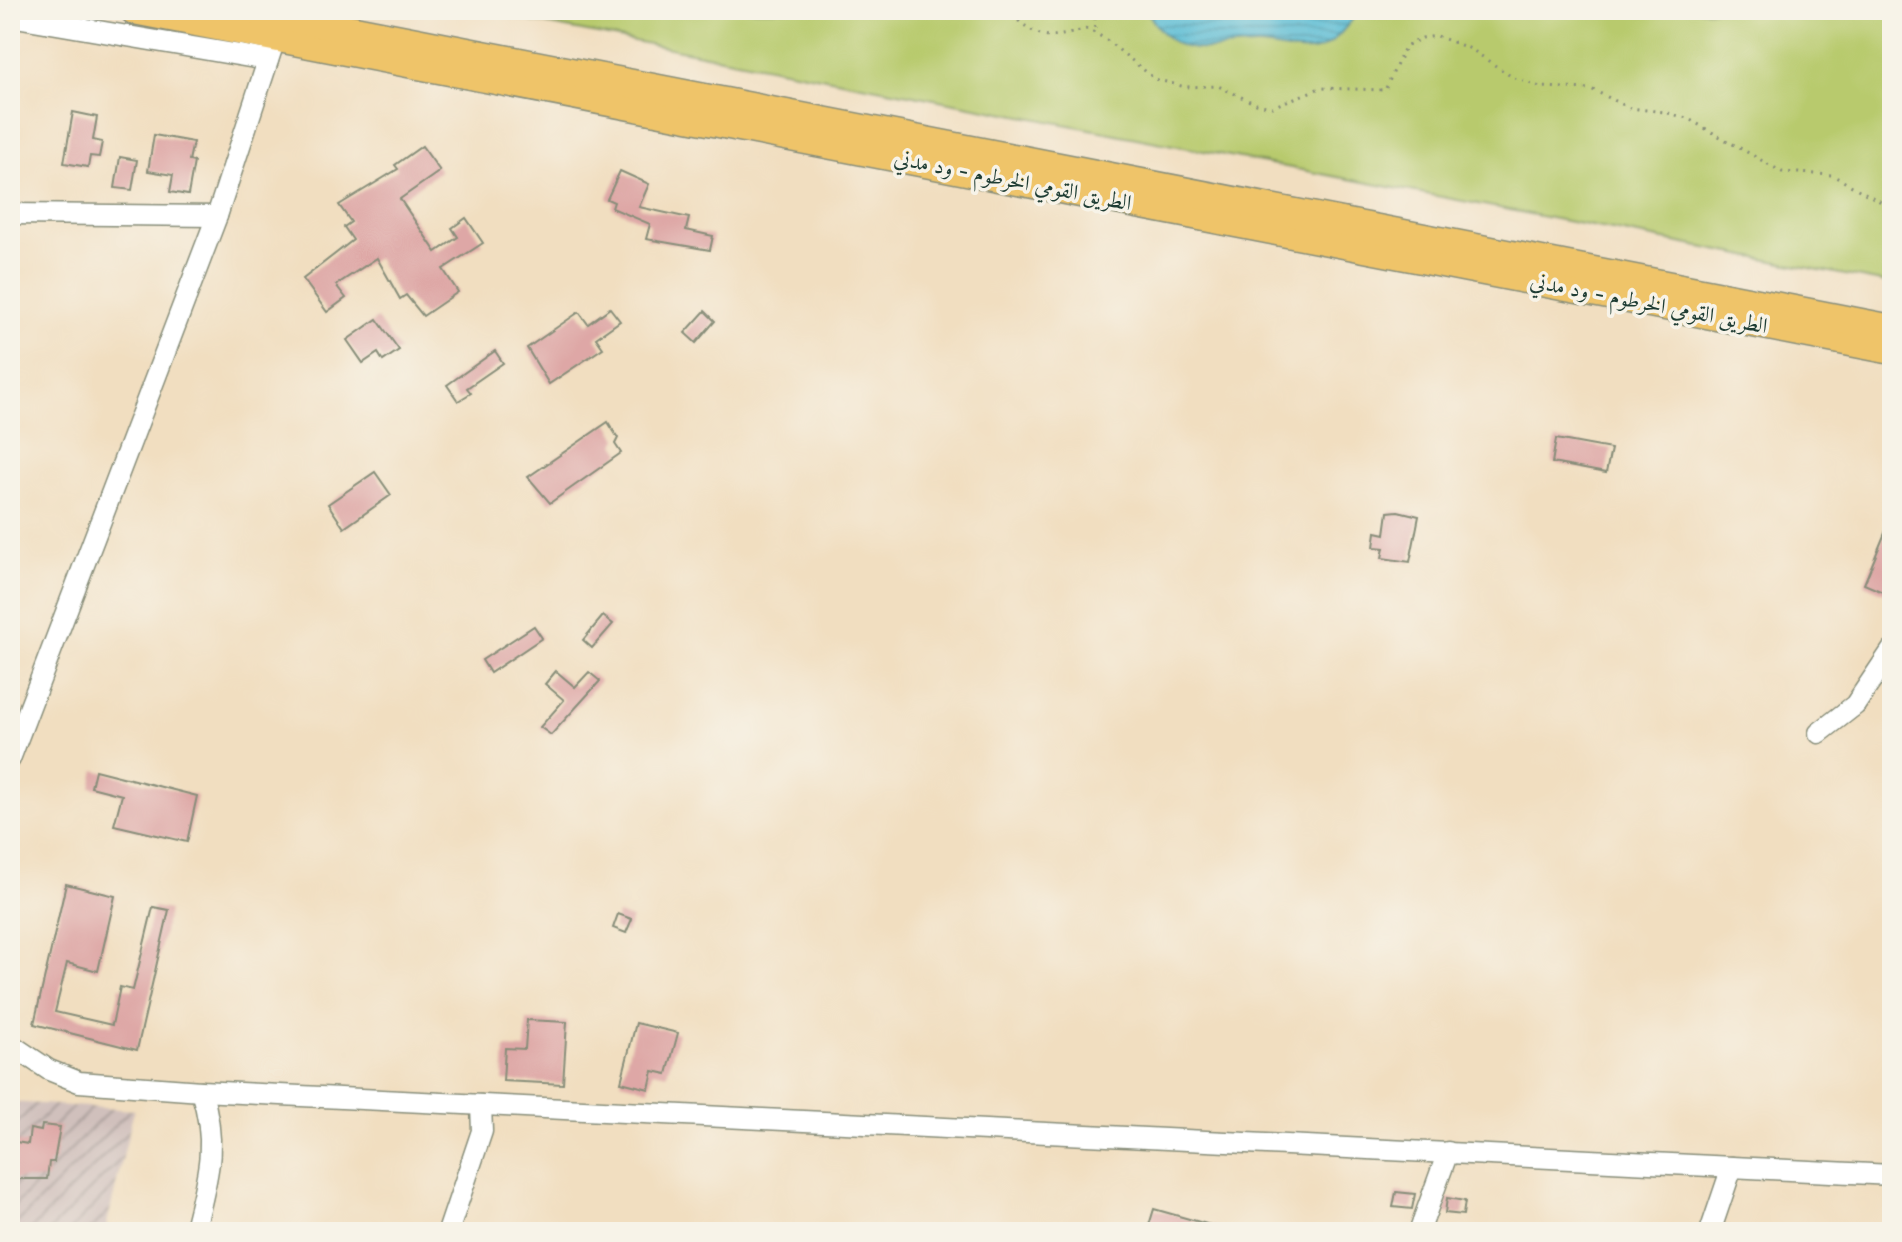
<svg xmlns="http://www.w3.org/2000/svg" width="1902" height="1242" viewBox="0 0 1902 1242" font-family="'Libre Caslon Text',Amiri,serif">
  <defs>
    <pattern id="industrial-furrows" width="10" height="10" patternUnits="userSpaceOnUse" patternTransform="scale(2)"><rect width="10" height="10" fill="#d0c0bc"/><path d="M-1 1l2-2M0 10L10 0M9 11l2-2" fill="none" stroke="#a89d9a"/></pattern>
    <pattern id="water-rules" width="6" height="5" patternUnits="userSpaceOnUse" patternTransform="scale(2)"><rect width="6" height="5" fill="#56bbd4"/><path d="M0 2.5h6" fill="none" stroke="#4799ad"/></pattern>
  </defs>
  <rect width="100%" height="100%" fill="#f7f3e8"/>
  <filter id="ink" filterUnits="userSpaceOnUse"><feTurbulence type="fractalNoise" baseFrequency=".0125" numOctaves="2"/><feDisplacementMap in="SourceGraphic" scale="16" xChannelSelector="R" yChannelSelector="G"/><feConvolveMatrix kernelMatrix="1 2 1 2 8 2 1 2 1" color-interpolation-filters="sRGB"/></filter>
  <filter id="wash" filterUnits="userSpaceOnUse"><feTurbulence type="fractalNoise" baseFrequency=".006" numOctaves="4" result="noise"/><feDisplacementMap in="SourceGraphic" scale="32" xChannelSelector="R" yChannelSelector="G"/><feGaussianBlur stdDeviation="1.8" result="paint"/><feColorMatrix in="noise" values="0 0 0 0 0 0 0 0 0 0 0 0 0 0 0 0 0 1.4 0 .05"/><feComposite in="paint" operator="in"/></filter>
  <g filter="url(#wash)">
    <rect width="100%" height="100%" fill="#f1dec0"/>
    <!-- industrial -->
    <path fill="url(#industrial-furrows)" d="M 10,1102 L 134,1110 L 105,1232 L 10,1232 Z"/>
    <!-- green -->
    <path fill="#b8ca6d" stroke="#6c8450" stroke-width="2" d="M 473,10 L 1892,10 L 1892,284 Z"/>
    <!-- water -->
    <path fill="url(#water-rules)" stroke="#3a7c84" stroke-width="2" d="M 1147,10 L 1362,10 C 1346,23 1337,45 1316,50 C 1300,54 1277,47 1260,46 C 1211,44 1177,68 1147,10 Z"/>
    <g id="blocks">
      <!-- building -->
      <g fill="#dea7a6">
        <path d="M 73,112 L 97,117 L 93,140 L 102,142 L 99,157 L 90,156 L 88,167 L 64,163 Z"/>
        <path d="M 154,135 L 193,142 L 189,161 L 194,162 L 188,195 L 170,192 L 173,175 L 148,171 Z"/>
        <path d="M 422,146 L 440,171 L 400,199 L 436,252 L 458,237 L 452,228 L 466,218 L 483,243 L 443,269 L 458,292 L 423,316 L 406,295 L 400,299 L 377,258 L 336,285 L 346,298 L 327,312 L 303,279 L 353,240 L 344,227 L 351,222 L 339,205 L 398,169 L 395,165 Z"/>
        <path d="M 120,157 L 137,160 L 132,190 L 115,188 Z"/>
        <path d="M 620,171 L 649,184 L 639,207 L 689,218 L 686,230 L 713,236 L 710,250 L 646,239 L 650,224 L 612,208 L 614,202 L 607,199 Z"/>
        <path d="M 610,308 L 620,321 L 596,338 L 603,348 L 549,384 L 527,348 L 579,312 L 588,324 Z"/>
        <path d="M 705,311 L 715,321 L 696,343 L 685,333 Z"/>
        <path d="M 377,319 L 399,350 L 383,361 L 378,353 L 363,363 L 347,340 Z"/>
        <path d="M 495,351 L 503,363 L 467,388 L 471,393 L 458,401 L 447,385 Z"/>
        <path d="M 608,422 L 618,438 L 615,444 L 621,453 L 550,503 L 528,477 Z"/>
        <path d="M 1556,439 L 1611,449 L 1606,473 L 1552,463 Z"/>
        <path d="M 375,472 L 391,495 L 344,528 L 328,504 Z"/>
        <path d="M 1398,511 L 1419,516 L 1410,562 L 1382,558 L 1384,548 L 1374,547 L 1376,532 L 1385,534 L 1388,512 Z"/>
        <path d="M 1892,516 L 1892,596 L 1864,584 Z"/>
        <path d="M 603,616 L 613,624 L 592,648 L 583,640 Z"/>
        <path d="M 534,626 L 542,638 L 490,673 L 482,660 Z"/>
        <path d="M 556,671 L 575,687 L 589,672 L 600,681 L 551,735 L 540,727 L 564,700 L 545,684 Z"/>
        <path d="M 95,770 L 197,796 L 187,842 L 114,825 L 122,795 L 91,787 Z"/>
        <path d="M 66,884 L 115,896 L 98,971 L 67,963 L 55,1012 L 112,1025 L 120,987 L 133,990 L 153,907 L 169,910 L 137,1050 L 34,1024 Z"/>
        <path d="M 618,914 L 632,919 L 626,933 L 613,928 Z"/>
        <path d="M 527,1020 L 567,1022 L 563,1084 L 503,1081 L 505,1048 L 525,1049 Z"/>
        <path d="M 636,1023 L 678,1033 L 667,1074 L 653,1071 L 649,1089 L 621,1082 Z"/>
        <path d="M 42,1125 L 60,1127 L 54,1162 L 49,1162 L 47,1179 L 13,1179 L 16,1155 L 10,1154 L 10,1141 L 28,1144 L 30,1129 L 41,1131 Z"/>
        <path d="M 1396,1192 L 1415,1194 L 1412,1209 L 1393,1207 Z"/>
        <path d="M 1447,1198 L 1465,1201 L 1463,1215 L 1445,1213 Z"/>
        <path d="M 1154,1209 L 1221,1228 L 1221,1232 L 1147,1232 Z"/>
      </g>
    </g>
  </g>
  <g filter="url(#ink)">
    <use href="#blocks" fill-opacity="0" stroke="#888e7a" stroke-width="2"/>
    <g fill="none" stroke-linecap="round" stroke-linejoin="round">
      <defs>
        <g id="minor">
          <path d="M 10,16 L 268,60"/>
          <path d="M 10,214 L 217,216"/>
          <path d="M 1819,733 L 1855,705 L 1892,650"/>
          <path d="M 10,759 L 217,216 L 279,27"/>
          <path d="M 10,1044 L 49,1070 L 79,1082 L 201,1091 L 1892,1175"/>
          <path d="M 194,1232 C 207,1179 219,1145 201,1091"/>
          <path d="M 448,1232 L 482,1131 L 481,1105"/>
          <path d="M 1419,1232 L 1448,1152"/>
          <path d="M 1710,1232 L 1732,1167"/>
        </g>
        <g id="highway">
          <path d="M 134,10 L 1892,350"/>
          <path d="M 252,10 L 1892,329"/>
        </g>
      </defs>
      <!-- minor casing -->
      <use href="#minor" stroke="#888e7a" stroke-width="23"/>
      <!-- highway casing -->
      <use href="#highway" stroke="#888e7a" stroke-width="31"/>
      <!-- path -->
      <g stroke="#888e7a" stroke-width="3" stroke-dasharray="2 6" stroke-linecap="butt">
        <path d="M 900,10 L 907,13 L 940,10"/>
        <path d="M 1006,10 C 1039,39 1044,41 1087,29 L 1104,38 L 1155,79 L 1185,87 L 1218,86 L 1256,104 L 1272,107 L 1320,88 L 1385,90 L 1405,47 L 1422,38 L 1437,36 L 1471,49 L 1512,77 L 1540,87 L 1591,89 L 1630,108 L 1664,112 L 1687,118 L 1782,172 L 1832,175 L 1892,208"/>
        <path d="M 1095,10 L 1095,34"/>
      </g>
      <!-- minor -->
      <use href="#minor" stroke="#fff" stroke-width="20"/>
      <!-- highway -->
      <use href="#highway" stroke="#efc469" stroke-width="28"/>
    </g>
  </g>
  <g text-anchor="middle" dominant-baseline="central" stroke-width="7" stroke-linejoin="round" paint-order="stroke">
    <!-- street labels -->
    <g font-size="22" fill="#1f3d34" stroke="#f7f3e8">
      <text transform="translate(1013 180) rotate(11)">الطريق القومي الخرطوم - ود مدني</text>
      <text transform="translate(1649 303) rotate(11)">الطريق القومي الخرطوم - ود مدني</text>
    </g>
  </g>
  <!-- margin -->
  <rect width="1902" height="1242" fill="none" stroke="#f7f3e8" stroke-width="40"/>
</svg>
